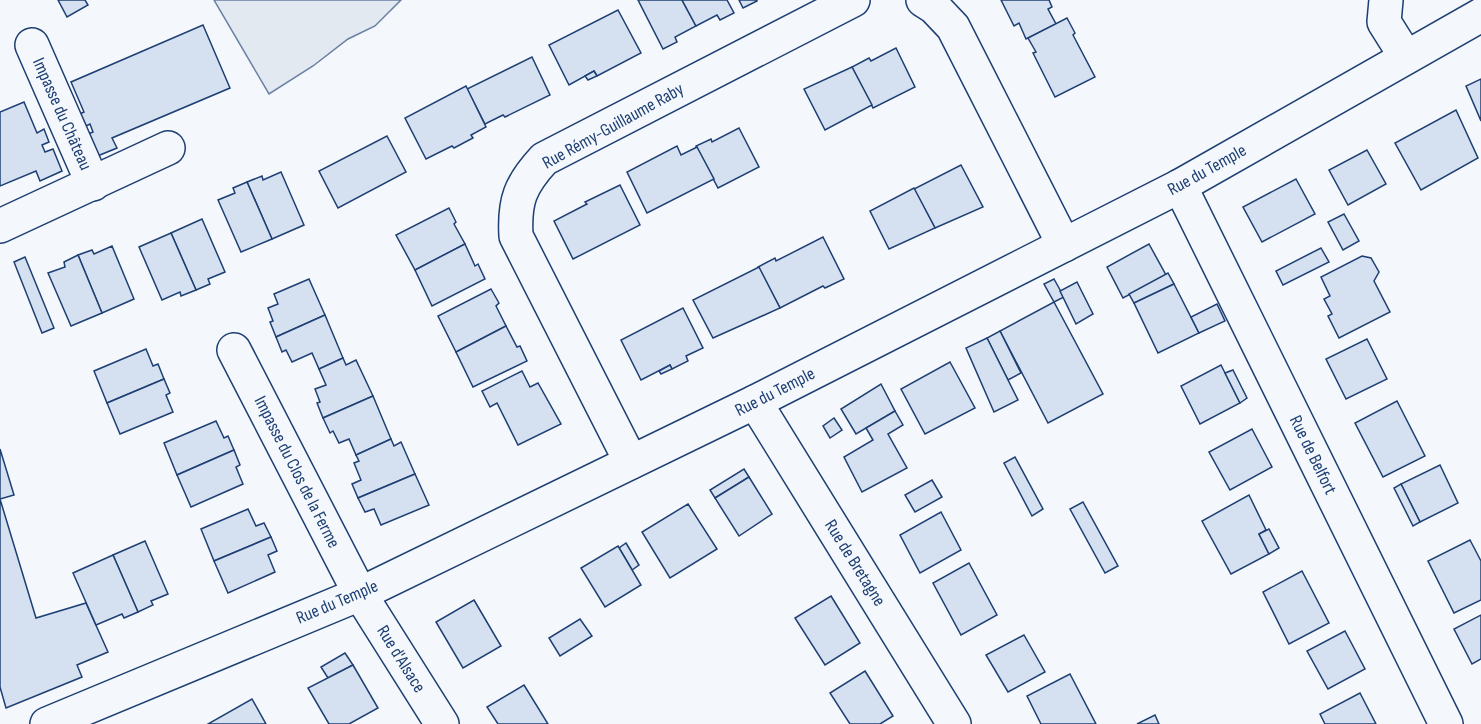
<svg xmlns="http://www.w3.org/2000/svg" width="1481" height="724" viewBox="0 0 1481 724" font-family="'Sofia Sans Condensed',sans-serif">
  <rect width="100%" height="100%" fill="#f4f7fb"/>
  <!-- green -->
  <path fill="#e3e9f0" stroke="#687fa3" stroke-width="1.5" d="M 214,0 L 401,0 L 375,26 L 348,39 L 313,66 L 269,94 Z"/>
  <!-- building -->
  <g fill="#d5e0f0" stroke="#1d3f73" stroke-width="1.5">
    <path d="M 58,0 L 85,0 L 88,5 L 67,17 Z"/>
    <path d="M 638,0 L 682,0 L 696,26 L 675,37 L 677,42 L 663,49 Z"/>
    <path d="M 682,0 L 727,0 L 734,13 L 720,20 L 717,15 L 696,26 Z"/>
    <path d="M 739,0 L 757,0 L 757,1 L 743,8 Z"/>
    <path d="M 1001,0 L 1049,0 L 1052,7 L 1048,9 L 1056,24 L 1026,39 L 1019,23 L 1014,26 Z"/>
    <path d="M 618,10 L 641,53 L 597,76 L 594,71 L 569,85 L 549,45 Z"/>
    <path d="M 1067,18 L 1075,33 L 1073,35 L 1095,77 L 1055,97 L 1033,53 L 1036,52 L 1028,38 Z"/>
    <path d="M 203,25 L 230,88 L 112,138 L 117,148 L 95,157 L 85,135 L 93,132 L 90,124 L 82,128 L 77,115 L 84,112 L 71,82 Z"/>
    <path d="M 896,48 L 915,87 L 873,108 L 852,67 L 869,58 L 871,61 Z"/>
    <path d="M 532,57 L 550,95 L 505,117 L 503,115 L 485,124 L 467,89 Z"/>
    <path d="M 852,67 L 872,105 L 825,130 L 804,89 Z"/>
    <path d="M 594,71 L 597,76 L 588,80 L 585,76 Z"/>
    <path d="M 1481,79 L 1481,121 L 1466,86 Z"/>
    <path d="M 466,86 L 486,127 L 471,135 L 473,138 L 454,148 L 452,146 L 426,159 L 405,118 Z"/>
    <path d="M 24,102 L 37,133 L 44,129 L 49,142 L 42,145 L 45,152 L 53,149 L 62,171 L 40,181 L 36,171 L 0,186 L 0,112 Z"/>
    <path d="M 1456,110 L 1478,158 L 1421,190 L 1395,143 Z"/>
    <path d="M 739,128 L 759,167 L 718,188 L 696,146 L 711,139 L 712,142 Z"/>
    <path d="M 387,136 L 406,172 L 338,208 L 319,171 Z"/>
    <path d="M 677,146 L 681,155 L 697,147 L 714,179 L 647,213 L 627,172 Z"/>
    <path d="M 1367,150 L 1386,184 L 1348,205 L 1329,170 Z"/>
    <path d="M 961,165 L 983,207 L 935,228 L 914,189 Z"/>
    <path d="M 281,172 L 304,225 L 272,239 L 247,182 L 262,176 L 263,180 Z"/>
    <path d="M 1296,179 L 1315,214 L 1262,242 L 1243,207 Z"/>
    <path d="M 247,182 L 272,239 L 241,252 L 218,200 L 235,193 L 233,188 Z"/>
    <path d="M 620,185 L 640,225 L 573,259 L 554,221 L 587,204 L 585,202 Z"/>
    <path d="M 914,188 L 935,228 L 889,249 L 870,211 Z"/>
    <path d="M 449,208 L 456,222 L 454,224 L 465,244 L 415,270 L 396,235 Z"/>
    <path d="M 1344,214 L 1359,241 L 1343,250 L 1328,222 Z"/>
    <path d="M 202,219 L 225,272 L 208,279 L 210,284 L 196,290 L 171,233 Z"/>
    <path d="M 171,233 L 196,290 L 181,296 L 180,292 L 162,300 L 139,247 Z"/>
    <path d="M 823,237 L 844,279 L 825,288 L 823,286 L 780,308 L 758,267 L 775,258 L 776,261 Z"/>
    <path d="M 465,244 L 475,266 L 478,264 L 485,279 L 432,306 L 415,270 Z"/>
    <path d="M 1149,244 L 1166,275 L 1123,298 L 1107,267 Z"/>
    <path d="M 112,246 L 134,299 L 102,313 L 78,255 L 92,250 L 94,254 Z"/>
    <path d="M 1321,248 L 1329,262 L 1283,285 L 1276,271 Z"/>
    <path d="M 78,255 L 102,313 L 71,326 L 48,273 L 65,267 L 64,262 Z"/>
    <path d="M 1362,256 L 1371,258 L 1379,272 L 1374,281 L 1390,312 L 1339,338 L 1328,316 L 1332,314 L 1324,299 L 1330,296 L 1321,277 Z"/>
    <path d="M 25,257 L 54,328 L 42,333 L 14,262 Z"/>
    <path d="M 759,267 L 780,308 L 713,338 L 693,300 Z"/>
    <path d="M 1168,273 L 1174,284 L 1134,303 L 1129,294 Z"/>
    <path d="M 309,279 L 325,315 L 276,337 L 270,322 L 273,321 L 268,308 L 278,304 L 274,294 Z"/>
    <path d="M 1054,279 L 1064,297 L 1054,302 L 1044,284 Z"/>
    <path d="M 1077,282 L 1093,314 L 1076,324 L 1060,291 Z"/>
    <path d="M 1174,284 L 1199,333 L 1158,353 L 1134,303 Z"/>
    <path d="M 491,289 L 499,303 L 496,306 L 506,326 L 456,352 L 438,316 Z"/>
    <path d="M 1054,302 L 1103,394 L 1048,423 L 1000,331 Z"/>
    <path d="M 1217,304 L 1225,321 L 1199,333 L 1191,317 Z"/>
    <path d="M 683,308 L 703,348 L 686,356 L 688,361 L 672,369 L 670,365 L 641,380 L 621,340 Z"/>
    <path d="M 325,315 L 343,358 L 319,369 L 312,353 L 292,362 L 286,350 L 282,352 L 276,337 Z"/>
    <path d="M 506,326 L 517,347 L 520,346 L 527,361 L 473,387 L 456,352 Z"/>
    <path d="M 1000,331 L 1021,373 L 1008,380 L 987,338 Z"/>
    <path d="M 987,338 L 1018,400 L 994,412 L 966,348 Z"/>
    <path d="M 1367,339 L 1387,379 L 1346,399 L 1326,359 Z"/>
    <path d="M 146,349 L 153,366 L 158,364 L 164,379 L 107,403 L 94,371 Z"/>
    <path d="M 343,358 L 346,365 L 356,360 L 373,396 L 323,418 L 317,403 L 320,402 L 315,389 L 326,385 L 319,369 Z"/>
    <path d="M 950,362 L 975,408 L 925,434 L 901,389 Z"/>
    <path d="M 670,365 L 672,369 L 661,374 L 659,371 Z"/>
    <path d="M 1221,365 L 1240,403 L 1200,424 L 1181,386 Z"/>
    <path d="M 1233,370 L 1247,398 L 1240,403 L 1225,373 Z"/>
    <path d="M 522,371 L 530,387 L 538,383 L 561,424 L 518,445 L 497,403 L 490,407 L 482,391 Z"/>
    <path d="M 164,379 L 170,393 L 166,395 L 173,412 L 120,434 L 107,403 Z"/>
    <path d="M 881,384 L 895,411 L 856,434 L 841,409 Z"/>
    <path d="M 373,396 L 391,439 L 356,455 L 349,439 L 339,443 L 333,431 L 330,433 L 323,418 Z"/>
    <path d="M 1397,401 L 1425,456 L 1383,477 L 1355,423 Z"/>
    <path d="M 895,411 L 903,425 L 888,434 L 907,468 L 862,492 L 844,457 L 873,440 L 866,428 Z"/>
    <path d="M 834,418 L 842,430 L 830,438 L 823,426 Z"/>
    <path d="M 216,421 L 224,438 L 228,436 L 234,450 L 177,475 L 164,443 Z"/>
    <path d="M 1252,429 L 1272,467 L 1230,490 L 1209,452 Z"/>
    <path d="M 391,439 L 394,446 L 401,442 L 415,474 L 358,498 L 352,484 L 361,480 L 354,463 L 359,461 L 356,455 Z"/>
    <path d="M 0,449 L 14,495 L 0,499 L 36,618 L 86,603 L 108,652 L 77,665 L 82,677 L 6,708 L 0,687 Z"/>
    <path d="M 234,450 L 240,465 L 236,467 L 243,484 L 191,507 L 177,475 Z"/>
    <path d="M 1015,457 L 1043,509 L 1032,516 L 1004,463 Z"/>
    <path d="M 1440,465 L 1458,503 L 1420,522 L 1401,484 Z"/>
    <path d="M 744,469 L 749,477 L 715,498 L 710,490 Z"/>
    <path d="M 415,474 L 429,505 L 381,525 L 374,509 L 365,512 L 358,498 Z"/>
    <path d="M 749,477 L 772,514 L 739,536 L 715,498 Z"/>
    <path d="M 932,480 L 942,497 L 915,512 L 905,495 Z"/>
    <path d="M 1401,484 L 1420,522 L 1413,526 L 1394,488 Z"/>
    <path d="M 1249,495 L 1266,530 L 1259,534 L 1269,554 L 1231,574 L 1202,521 Z"/>
    <path d="M 1083,502 L 1118,566 L 1105,573 L 1070,509 Z"/>
    <path d="M 688,504 L 717,549 L 670,578 L 642,532 Z"/>
    <path d="M 248,509 L 256,526 L 264,523 L 271,537 L 214,561 L 201,529 Z"/>
    <path d="M 941,512 L 961,550 L 920,573 L 900,535 Z"/>
    <path d="M 1269,529 L 1279,548 L 1269,554 L 1259,534 Z"/>
    <path d="M 271,537 L 277,551 L 268,555 L 275,572 L 228,593 L 214,561 Z"/>
    <path d="M 1470,540 L 1481,561 L 1481,600 L 1454,613 L 1428,561 Z"/>
    <path d="M 145,541 L 168,594 L 151,601 L 153,605 L 138,612 L 113,555 Z"/>
    <path d="M 626,543 L 639,565 L 632,570 L 619,548 Z"/>
    <path d="M 618,546 L 641,585 L 605,607 L 581,568 Z"/>
    <path d="M 113,555 L 138,612 L 124,618 L 122,614 L 96,625 L 73,573 Z"/>
    <path d="M 969,563 L 997,615 L 961,635 L 933,583 Z"/>
    <path d="M 1302,571 L 1329,623 L 1289,644 L 1263,592 Z"/>
    <path d="M 831,596 L 860,643 L 825,665 L 795,618 Z"/>
    <path d="M 474,600 L 501,646 L 463,668 L 436,622 Z"/>
    <path d="M 1481,615 L 1481,659 L 1472,664 L 1454,629 Z"/>
    <path d="M 580,619 L 592,636 L 560,656 L 549,638 Z"/>
    <path d="M 1345,631 L 1365,669 L 1328,689 L 1307,651 Z"/>
    <path d="M 1024,635 L 1045,672 L 1008,692 L 986,655 Z"/>
    <path d="M 345,653 L 353,665 L 328,678 L 321,667 Z"/>
    <path d="M 353,665 L 378,708 L 349,724 L 329,724 L 308,688 Z"/>
    <path d="M 865,671 L 893,716 L 880,724 L 850,724 L 830,693 Z"/>
    <path d="M 1070,674 L 1096,724 L 1041,724 L 1027,696 Z"/>
    <path d="M 524,685 L 548,724 L 498,724 L 487,707 Z"/>
    <path d="M 1360,693 L 1376,724 L 1325,724 L 1320,714 Z"/>
    <path d="M 252,699 L 266,724 L 208,724 Z"/>
    <path d="M 1155,715 L 1159,724 L 1137,724 Z"/>
  </g>
  <g fill="none" stroke-linecap="round" stroke-linejoin="round">
    <defs>
      <g id="minor">
        <path d="M 923,0 L 934,7 L 953,27 L 1064,245"/>
        <path d="M 1386,0 L 1384,22 L 1406,57"/>
        <path d="M 32,45 L 93,184"/>
        <path d="M 1180,186 L 1446,724"/>
        <path d="M 0,226 L 168,148"/>
        <path d="M 234,350 L 360,594 L 442,724"/>
        <path d="M 755,402 L 954,724"/>
        <path d="M 631,462 L 516,236 C 514,201 520,185 544,159 L 853,0"/>
        <path d="M 47,724 L 360,594 L 755,402 L 1180,186 L 1481,15"/>
      </g>
    </defs>
    <!-- minor casing -->
    <use href="#minor" stroke="#1d3f73" stroke-width="36"/>
    <!-- minor -->
    <use href="#minor" stroke="#f4f7fb" stroke-width="33"/>
  </g>
  <g text-anchor="middle" dominant-baseline="central" stroke-width="4.5" stroke-linejoin="round" paint-order="stroke">
    <!-- street labels -->
    <g font-size="18" fill="#1d3f73" stroke="#f4f7fb">
      <text transform="translate(62 114) rotate(66)">Impasse du Château</text>
      <text transform="translate(613 126) rotate(-29)">Rue Rémy-Guillaume Raby</text>
      <text transform="translate(1207 170) rotate(-29)">Rue du Temple</text>
      <text transform="translate(775 392) rotate(-27)">Rue du Temple</text>
      <text transform="translate(1313 455) rotate(64)">Rue de Belfort</text>
      <text transform="translate(297 472) rotate(63)">Impasse du Clos de la Ferme</text>
      <text transform="translate(855 563) rotate(58)">Rue de Bretagne</text>
      <text transform="translate(337 602) rotate(-23)">Rue du Temple</text>
      <text transform="translate(401 659) rotate(58)">Rue d'Alsace</text>
    </g>
  </g>
</svg>
